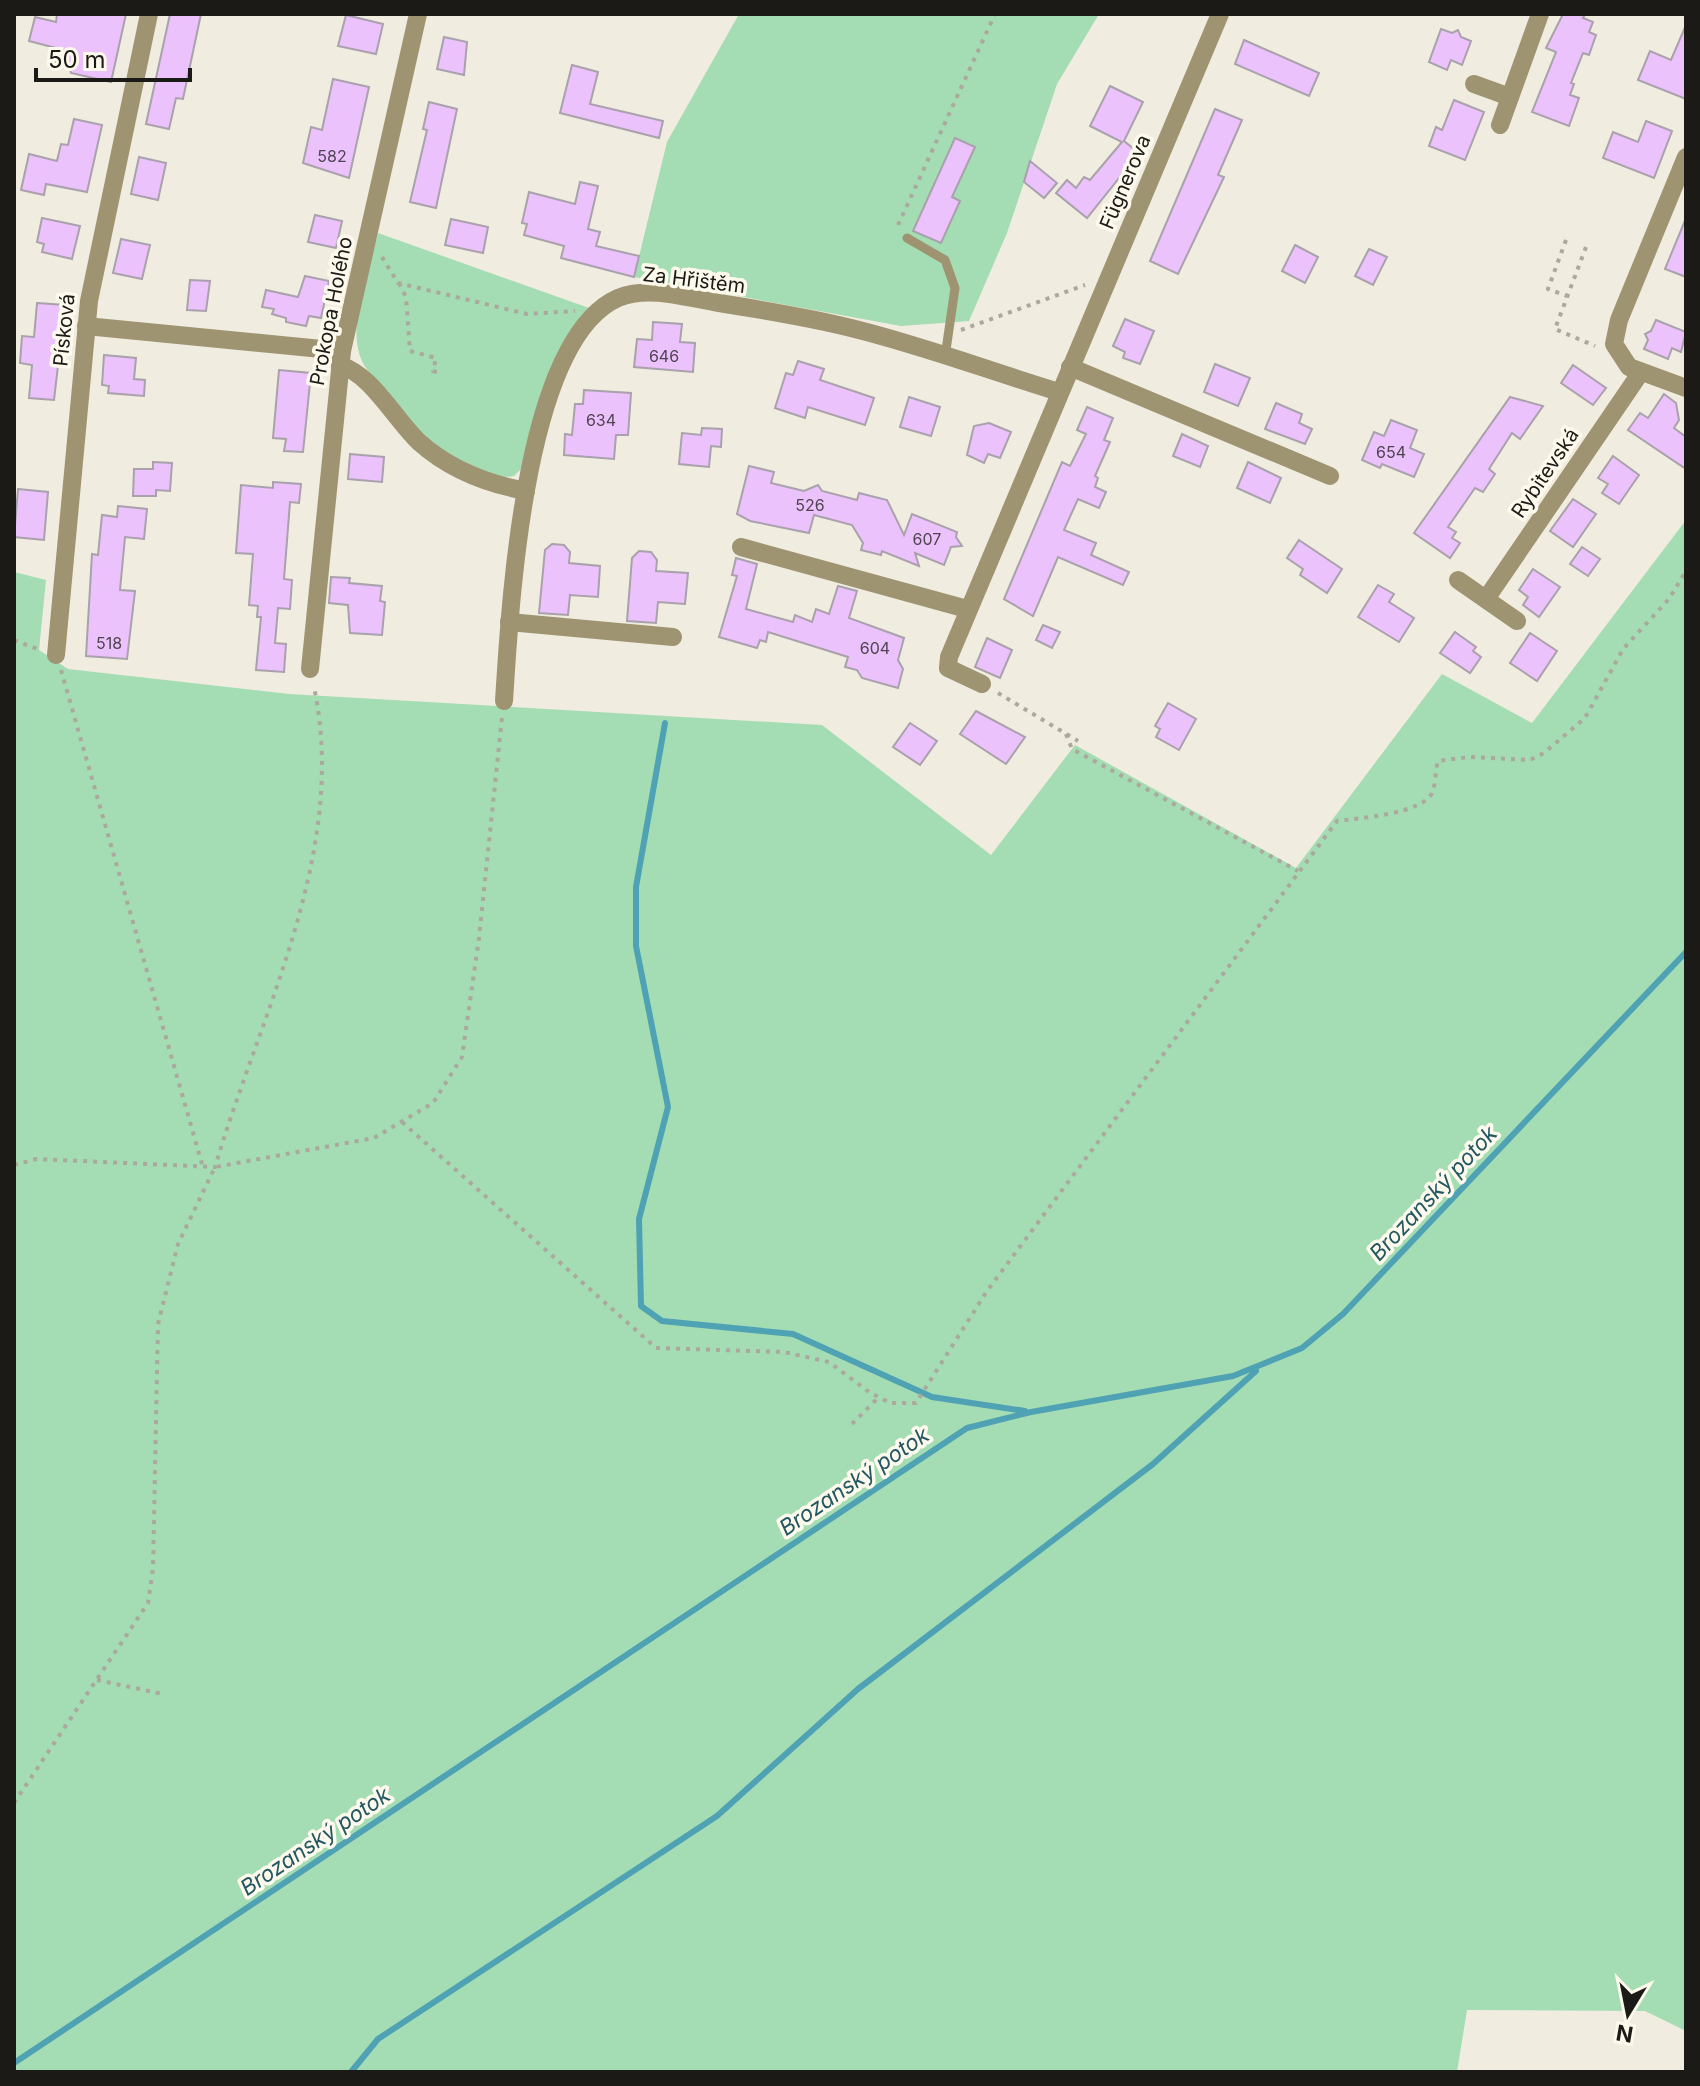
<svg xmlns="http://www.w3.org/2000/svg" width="1700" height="2086" viewBox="0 0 1700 2086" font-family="Inter,sans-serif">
  <rect width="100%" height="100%" fill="#f0ecdf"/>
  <!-- green -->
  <g fill="#a4dcb3">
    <path d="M 739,14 L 1099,14 L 1057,84 L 1007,233 L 969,321 L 901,326 L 634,277 L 667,142 Z"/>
    <path d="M 378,233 L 592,309 L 549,373 L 525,465 L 514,476 C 462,486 391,405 364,365 C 344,329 369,272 378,233 Z"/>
    <path d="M 1686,520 L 1686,2031 L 1645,2011 L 1467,2010 L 1457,2072 L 14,2072 L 14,572 L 46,580 L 39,650 L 68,669 L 289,694 L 822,725 L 991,855 L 1075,745 L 1296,868 L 1442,674 L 1532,723 Z"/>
  </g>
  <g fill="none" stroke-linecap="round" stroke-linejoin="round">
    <!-- stream -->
    <g stroke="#4ea2b4" stroke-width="6">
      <path d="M 665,723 L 636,887 L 636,946 L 668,1107 L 639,1219 L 641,1306 L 662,1321 L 793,1334 L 932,1397 L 1025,1411"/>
      <path d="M 14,2063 L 967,1428 L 1031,1412 L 1233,1376 L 1302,1348 L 1343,1314 L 1686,952"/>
      <path d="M 351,2072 L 378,2039 L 717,1816 L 858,1689 L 1153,1464 L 1256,1371"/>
    </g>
  </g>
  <!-- building -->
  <g fill="#ecc2fc" stroke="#a9a1ab" stroke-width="2">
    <path d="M 57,14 L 126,14 L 111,82 L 71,73 L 69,66 L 53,62 L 56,48 L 29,41 L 35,17 L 56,22 Z"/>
    <path d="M 170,14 L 201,14 L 183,99 L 176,98 L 169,129 L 146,124 Z"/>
    <path d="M 1563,14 L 1585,14 L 1583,18 L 1593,22 L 1589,32 L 1596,35 L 1589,55 L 1583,53 L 1571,83 L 1574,84 L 1570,95 L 1579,98 L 1569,126 L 1532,112 L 1556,52 L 1546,48 Z"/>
    <path d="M 346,15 L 383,24 L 376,54 L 338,46 Z"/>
    <path d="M 1686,25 L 1686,99 L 1638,80 L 1650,51 L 1671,60 Z"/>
    <path d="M 1441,29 L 1452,33 L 1458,30 L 1461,37 L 1471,41 L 1462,65 L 1451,60 L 1447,70 L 1429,62 Z"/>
    <path d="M 444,37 L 467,42 L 464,75 L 437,69 Z"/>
    <path d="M 1244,40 L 1319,73 L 1309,96 L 1235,64 Z"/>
    <path d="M 572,65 L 598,72 L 590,104 L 663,121 L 659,138 L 560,113 Z"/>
    <path d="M 333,79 L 369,87 L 349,178 L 303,163 L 311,127 L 322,130 Z"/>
    <path d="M 1110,86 L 1143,102 L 1124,141 L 1139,153 L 1087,218 L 1056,193 L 1067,180 L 1076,188 L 1084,177 L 1090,180 L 1122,142 L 1090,126 Z"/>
    <path d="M 1454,100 L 1484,112 L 1465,160 L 1429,146 L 1436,127 L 1442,130 Z"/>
    <path d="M 429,102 L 457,109 L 436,208 L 410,202 L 427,130 L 423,129 Z"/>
    <path d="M 1215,109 L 1242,120 L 1218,175 L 1224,177 L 1178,274 L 1150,261 Z"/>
    <path d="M 74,119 L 102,125 L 87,192 L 46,184 L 44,195 L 21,190 L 29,154 L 57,161 L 61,144 L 68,145 Z"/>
    <path d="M 1646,121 L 1672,131 L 1654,178 L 1603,158 L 1613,132 L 1638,142 Z"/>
    <path d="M 955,138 L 975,147 L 952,197 L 960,201 L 941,243 L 913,231 Z"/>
    <path d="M 139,157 L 166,163 L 158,200 L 131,194 Z"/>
    <path d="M 1030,161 L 1057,183 L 1044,198 L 1024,182 Z"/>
    <path d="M 580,182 L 598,186 L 588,229 L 600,232 L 596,246 L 639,256 L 634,277 L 561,258 L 564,246 L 524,235 L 527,224 L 522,223 L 529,192 L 575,204 Z"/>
    <path d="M 315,215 L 342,221 L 336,248 L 308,242 Z"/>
    <path d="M 42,218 L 80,226 L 72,259 L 42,252 L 44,244 L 37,242 Z"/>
    <path d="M 1686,218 L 1686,277 L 1665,269 Z"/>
    <path d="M 451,219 L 488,227 L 483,253 L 445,245 Z"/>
    <path d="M 121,239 L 150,245 L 142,279 L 113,273 Z"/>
    <path d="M 1295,245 L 1318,257 L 1305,283 L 1282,271 Z"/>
    <path d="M 1369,249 L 1387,257 L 1373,285 L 1355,276 Z"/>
    <path d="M 305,276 L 329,281 L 321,318 L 309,316 L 306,326 L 286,322 L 286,318 L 272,314 L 274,309 L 262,307 L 266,290 L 298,297 Z"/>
    <path d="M 190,280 L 210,281 L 206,311 L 187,310 Z"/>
    <path d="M 37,303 L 65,305 L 54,400 L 29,398 L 32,365 L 20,363 L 22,336 L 34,337 Z"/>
    <path d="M 1125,319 L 1154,331 L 1140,364 L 1123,358 L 1125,352 L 1113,346 Z"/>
    <path d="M 1656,320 L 1686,332 L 1681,352 L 1672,348 L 1668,359 L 1644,349 L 1648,340 L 1645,334 L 1651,331 Z"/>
    <path d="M 653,322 L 682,324 L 680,342 L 695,343 L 693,372 L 634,367 L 637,339 L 652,340 Z"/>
    <path d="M 104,355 L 136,358 L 134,379 L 145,380 L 144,396 L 108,393 L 109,386 L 102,385 Z"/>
    <path d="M 798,361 L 824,369 L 820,380 L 874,398 L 865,425 L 808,407 L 805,418 L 775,408 L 786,373 L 793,375 Z"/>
    <path d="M 1215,364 L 1250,378 L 1238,406 L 1204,392 Z"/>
    <path d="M 1573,365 L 1606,388 L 1593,405 L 1561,383 Z"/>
    <path d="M 279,370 L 311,373 L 303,452 L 284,451 L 286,439 L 273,438 Z"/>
    <path d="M 584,390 L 631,393 L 628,435 L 616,435 L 614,459 L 564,455 L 565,434 L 572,435 L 575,404 L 583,404 Z"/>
    <path d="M 1664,394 L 1676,403 L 1679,420 L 1674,428 L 1686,437 L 1686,469 L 1628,430 L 1640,413 L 1648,418 Z"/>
    <path d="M 909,397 L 940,407 L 931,436 L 900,427 Z"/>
    <path d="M 1510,397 L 1543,406 L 1520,439 L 1512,433 L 1489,469 L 1495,474 L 1483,492 L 1475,488 L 1448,527 L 1456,532 L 1452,538 L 1460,543 L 1450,558 L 1414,533 Z"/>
    <path d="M 1276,403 L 1302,414 L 1299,423 L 1312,429 L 1305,444 L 1265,429 Z"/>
    <path d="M 1087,407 L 1113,418 L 1104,440 L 1110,442 L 1095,476 L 1098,478 L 1095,487 L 1106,492 L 1099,508 L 1078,499 L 1064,530 L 1096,543 L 1091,555 L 1129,572 L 1123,585 L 1058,557 L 1033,616 L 1004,599 L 1062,462 L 1070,466 L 1086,434 L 1077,430 Z"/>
    <path d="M 1391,420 L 1417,430 L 1410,448 L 1424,454 L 1414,477 L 1382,464 L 1380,468 L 1362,460 L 1374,432 L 1384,436 Z"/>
    <path d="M 989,423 L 1011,432 L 1000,458 L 988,454 L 984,463 L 967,455 L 974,426 Z"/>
    <path d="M 702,428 L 722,429 L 721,447 L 711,446 L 709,467 L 679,464 L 682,433 L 701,435 Z"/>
    <path d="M 1182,434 L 1208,446 L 1200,467 L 1173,456 Z"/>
    <path d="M 350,454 L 384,457 L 382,482 L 348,479 Z"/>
    <path d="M 1613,456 L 1639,475 L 1619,504 L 1602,493 L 1608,484 L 1598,478 Z"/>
    <path d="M 153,462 L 172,463 L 170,491 L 156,490 L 156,496 L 133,496 L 134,469 L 153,469 Z"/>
    <path d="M 1248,462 L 1281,478 L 1270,503 L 1237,488 Z"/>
    <path d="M 749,466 L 774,472 L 771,483 L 804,491 L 818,485 L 822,491 L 857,500 L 859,493 L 887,500 L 904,535 L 912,514 L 957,532 L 956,537 L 962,546 L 951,547 L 944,565 L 915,553 L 919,566 L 882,551 L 881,555 L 861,550 L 863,543 L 852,525 L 814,515 L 809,533 L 750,521 L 737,514 Z"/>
    <path d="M 273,482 L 301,484 L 299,503 L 290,502 L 284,579 L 292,580 L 290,609 L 278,608 L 275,643 L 286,644 L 284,672 L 256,670 L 261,617 L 257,617 L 258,606 L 249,605 L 253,554 L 236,553 L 241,485 L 273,488 Z"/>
    <path d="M 18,489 L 48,492 L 44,540 L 14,537 Z"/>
    <path d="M 1573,499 L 1596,514 L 1573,547 L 1550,531 Z"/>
    <path d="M 118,506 L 147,509 L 144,539 L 125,537 L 120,590 L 135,591 L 127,659 L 86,656 L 92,554 L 98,555 L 102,515 L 117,517 Z"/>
    <path d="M 1299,540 L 1342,569 L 1327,593 L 1300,575 L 1303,569 L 1287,558 Z"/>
    <path d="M 552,544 L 564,545 L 570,552 L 569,563 L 600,566 L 598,597 L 570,595 L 568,615 L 539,613 L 545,550 Z"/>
    <path d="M 1582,547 L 1600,559 L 1588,576 L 1570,564 Z"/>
    <path d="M 639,551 L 651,552 L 657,560 L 656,571 L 688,573 L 685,604 L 658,602 L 656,623 L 627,621 L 632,558 Z"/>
    <path d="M 736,558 L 757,564 L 746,609 L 793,622 L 795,615 L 812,622 L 816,609 L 829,614 L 838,586 L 857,591 L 849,618 L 904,638 L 898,660 L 903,669 L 898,688 L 862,678 L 857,670 L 845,667 L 848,657 L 768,632 L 766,642 L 760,640 L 757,648 L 719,637 L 737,576 L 732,575 Z"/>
    <path d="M 1533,569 L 1560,587 L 1539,617 L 1523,605 L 1528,597 L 1519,590 Z"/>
    <path d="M 331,577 L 350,578 L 349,583 L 382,586 L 380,601 L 385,602 L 382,635 L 350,633 L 348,605 L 329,603 Z"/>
    <path d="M 1378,585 L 1394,594 L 1389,602 L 1414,618 L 1399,642 L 1358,617 Z"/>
    <path d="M 1043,625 L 1060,632 L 1052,648 L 1036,640 Z"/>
    <path d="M 1455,632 L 1476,647 L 1473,651 L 1481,657 L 1470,673 L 1440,653 Z"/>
    <path d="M 1530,633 L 1557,651 L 1537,681 L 1510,663 Z"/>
    <path d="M 987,638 L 1012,650 L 1000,678 L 975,667 Z"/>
    <path d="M 1168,703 L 1196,719 L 1179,750 L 1156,737 L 1160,729 L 1155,726 Z"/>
    <path d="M 976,711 L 1025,737 L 1006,764 L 960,734 Z"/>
    <path d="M 910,723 L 937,741 L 920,765 L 893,747 Z"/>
  </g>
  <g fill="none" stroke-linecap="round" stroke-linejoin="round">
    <!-- path -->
    <g stroke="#aba89d" stroke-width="4" stroke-dasharray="4 6" stroke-linecap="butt">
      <path d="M 898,225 L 995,14"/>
      <path d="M 1566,240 L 1548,289 L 1567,296"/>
      <path d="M 1586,247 L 1555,329 L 1595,346"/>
      <path d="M 382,257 L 398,283 L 527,314 L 575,311"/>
      <path d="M 399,283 L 406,297 L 410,351 L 436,358 L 433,371 L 437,372"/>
      <path d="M 961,330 L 1085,285"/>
      <path d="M 14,640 L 40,650"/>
      <path d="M 61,670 L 202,1164"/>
      <path d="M 998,693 L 1078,741"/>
      <path d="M 1066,734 L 1072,749 L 1298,871"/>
      <path d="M 402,1122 L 656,1348 L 784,1352 L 829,1362 L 869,1392 L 890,1403 L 916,1403 L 987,1291 L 1337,821 C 1359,818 1422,814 1432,793 C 1436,784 1435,771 1438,761 L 1469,757 L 1530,760 L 1544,753 L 1585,718 L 1623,649 L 1669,599 L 1686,571"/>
      <path d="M 14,1165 L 36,1159 L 215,1167 C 260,1014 349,851 314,687"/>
      <path d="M 852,1424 L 879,1397"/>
      <path d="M 97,1680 L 163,1694"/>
      <path d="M 14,1803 L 148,1603 L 153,1569 L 158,1324 L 178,1244 L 215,1167 L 374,1138 L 433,1103 L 462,1057 L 479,938 L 502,717"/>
    </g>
    <!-- lane -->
    <path stroke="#9f9471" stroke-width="9" d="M 907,238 L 945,260 L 955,288 L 945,357"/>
    <!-- street -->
    <g stroke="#9f9471" stroke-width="18">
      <path d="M 1474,84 L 1510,97"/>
      <path d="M 1500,125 L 1540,14"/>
      <path d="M 1686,157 L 1619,320 L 1614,344 L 1629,367 L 1686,388"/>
      <path d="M 86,326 L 342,351"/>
      <path d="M 340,366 C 369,371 397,422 419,442 C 449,469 488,484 526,491"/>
      <path d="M 1070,367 L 1330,476"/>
      <path d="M 741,547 L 967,609"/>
      <path d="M 1458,580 L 1517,621"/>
      <path d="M 1486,599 L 1641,372"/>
      <path d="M 509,622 L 673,637"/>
      <path d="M 56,655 L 89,301 L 149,14"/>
      <path d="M 310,669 L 342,351 L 418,14"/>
      <path d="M 982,684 L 948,668 L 949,657 L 1220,14"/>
      <path d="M 504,701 C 510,609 523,340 618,298 C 648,285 688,298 719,303 C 763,310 808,317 851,328 C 921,345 990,371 1059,392"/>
    </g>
  </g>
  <g text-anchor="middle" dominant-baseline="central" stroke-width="7" stroke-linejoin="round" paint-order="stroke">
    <!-- number labels -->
    <g font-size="16" fill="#4f4450">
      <text x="332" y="156">582</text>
      <text x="664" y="356">646</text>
      <text x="601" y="420">634</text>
      <text x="1391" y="452">654</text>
      <text x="810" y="505">526</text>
      <text x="927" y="539">607</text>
      <text x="109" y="643">518</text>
      <text x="875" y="648">604</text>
    </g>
    <!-- street labels -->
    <g font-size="20" fill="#1b1a16" stroke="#fdf9ec">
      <text transform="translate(1125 182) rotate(-67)">Fügnerova</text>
      <text transform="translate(694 280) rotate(7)">Za Hřištěm</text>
      <text transform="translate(331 311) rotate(-79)">Prokopa Holého</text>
      <text transform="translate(64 330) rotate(-84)">Písková</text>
      <text transform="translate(1545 473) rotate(-56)">Rybitevská</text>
    </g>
    <!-- water labels -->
    <g font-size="22" font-style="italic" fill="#235762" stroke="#fdf9ec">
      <text transform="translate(1433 1193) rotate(-47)">Brozanský potok</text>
      <text transform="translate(854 1481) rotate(-34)">Brozanský potok</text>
      <text transform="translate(315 1841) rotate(-34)">Brozanský potok</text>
    </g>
  </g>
  <!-- border -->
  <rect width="1700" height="2086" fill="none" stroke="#1b1a16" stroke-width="32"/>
  <!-- north arrow -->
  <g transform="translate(1628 2014) rotate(190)" stroke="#fdf9ec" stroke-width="6" paint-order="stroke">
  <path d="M0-6L14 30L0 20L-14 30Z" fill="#1b1a16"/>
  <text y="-12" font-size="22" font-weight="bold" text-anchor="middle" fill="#1b1a16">N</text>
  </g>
  <!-- scale -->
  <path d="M36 68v12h154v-12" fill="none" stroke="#1b1a16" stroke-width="4"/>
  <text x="48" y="68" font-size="24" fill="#1b1a16" stroke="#fdf9ec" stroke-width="6" paint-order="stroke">50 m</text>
</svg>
